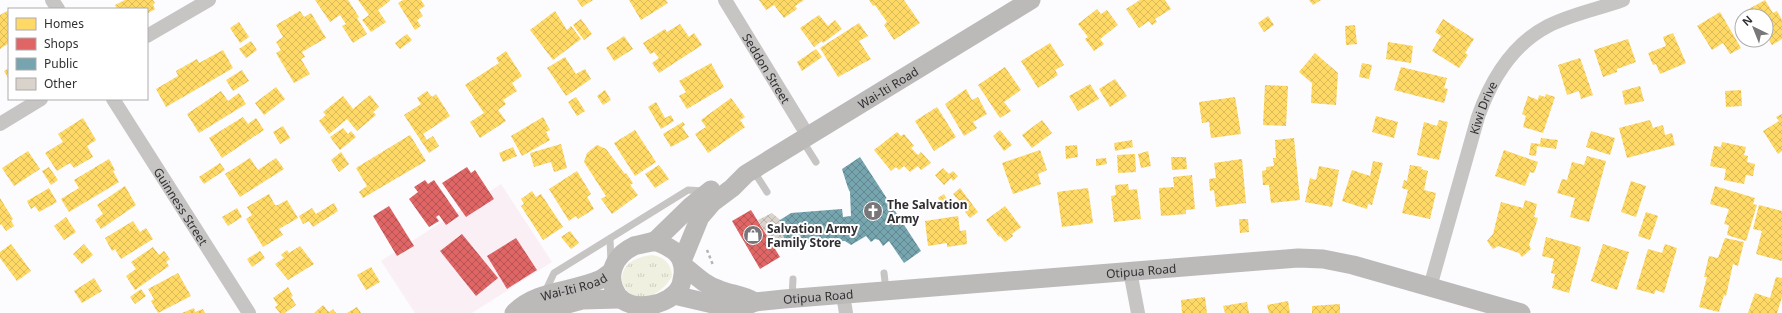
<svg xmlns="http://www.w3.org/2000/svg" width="1782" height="313" viewBox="0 0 1782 313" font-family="'Noto Sans',sans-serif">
  <defs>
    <pattern id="grass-tufts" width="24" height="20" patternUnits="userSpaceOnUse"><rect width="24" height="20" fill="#eff0df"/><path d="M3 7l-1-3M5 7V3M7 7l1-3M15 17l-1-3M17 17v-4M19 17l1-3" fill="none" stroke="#cdcec0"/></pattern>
    <pattern id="homes-cross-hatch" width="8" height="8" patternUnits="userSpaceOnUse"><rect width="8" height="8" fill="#ffd966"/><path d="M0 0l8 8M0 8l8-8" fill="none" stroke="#dbbb59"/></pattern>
    <pattern id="shops-cross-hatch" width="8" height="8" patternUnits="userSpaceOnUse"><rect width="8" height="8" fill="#e06666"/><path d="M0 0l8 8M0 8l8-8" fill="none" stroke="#b65455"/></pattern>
    <pattern id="public-cross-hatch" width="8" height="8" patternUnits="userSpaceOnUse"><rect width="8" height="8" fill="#76a5af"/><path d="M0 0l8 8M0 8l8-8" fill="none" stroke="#61878f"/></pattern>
    <pattern id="building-cross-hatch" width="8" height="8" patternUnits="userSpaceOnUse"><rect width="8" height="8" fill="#dad3cb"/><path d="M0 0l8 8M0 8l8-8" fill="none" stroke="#bcb5af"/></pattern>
  </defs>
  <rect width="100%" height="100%" fill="#fcfbfd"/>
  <!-- commercial -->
  <path fill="#faeff5" d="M 501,184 L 552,262 L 472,313 L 415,313 L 381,261 Z"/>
  <!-- grass -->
  <path fill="url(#grass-tufts)" d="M 652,255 C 664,257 671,263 672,276 C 665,290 643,306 628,292 C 624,288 622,283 622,278 C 623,262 638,257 652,255 Z"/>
  <!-- homes -->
  <g fill="url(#homes-cross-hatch)">
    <path d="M 125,0 L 153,0 L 155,3 L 153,5 L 155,9 L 147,14 L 147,9 L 117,9 L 115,5 Z"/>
    <path d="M 315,0 L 348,0 L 359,17 L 357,18 L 367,34 L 353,43 L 342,26 L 346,24 L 340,15 L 330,22 Z"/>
    <path d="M 358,0 L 390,0 L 390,1 L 378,10 L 386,22 L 371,32 L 362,20 L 369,15 Z"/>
    <path d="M 403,0 L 421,0 L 425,6 L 419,10 L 423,16 L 417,20 L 421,26 L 415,30 L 398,3 Z"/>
    <path d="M 577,0 L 593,0 L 582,7 Z"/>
    <path d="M 629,0 L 666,0 L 668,3 L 641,20 Z"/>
    <path d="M 759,0 L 804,0 L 795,6 L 797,9 L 784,18 L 774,5 L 766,10 Z"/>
    <path d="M 869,0 L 904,0 L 920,23 L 894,40 L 884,25 L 887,22 L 875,5 L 873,6 Z"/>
    <path d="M 1140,0 L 1165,0 L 1171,9 L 1155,19 L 1157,22 L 1152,25 L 1149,21 L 1139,28 L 1126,9 Z"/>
    <path d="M 1309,0 L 1321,0 L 1313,5 Z"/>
    <path d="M 1765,0 L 1773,13 L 1777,11 L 1782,20 L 1782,39 L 1772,45 L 1766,35 L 1766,16 L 1750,16 L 1747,10 Z"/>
    <path d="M 1097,9 L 1101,14 L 1107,10 L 1118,25 L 1100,39 L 1104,44 L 1094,51 L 1085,39 L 1088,37 L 1078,24 Z"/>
    <path d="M 9,10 L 9,43 L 0,49 L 0,15 Z"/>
    <path d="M 300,11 L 304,17 L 311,13 L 326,38 L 302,52 L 305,57 L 301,59 L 310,74 L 294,83 L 276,53 L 281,50 L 276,42 L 283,37 L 276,25 Z"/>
    <path d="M 555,11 L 567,30 L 571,26 L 581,39 L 553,60 L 530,30 Z"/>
    <path d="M 1720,12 L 1741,48 L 1730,54 L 1723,43 L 1712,50 L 1697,26 Z"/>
    <path d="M 819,15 L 828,26 L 835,20 L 842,29 L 823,43 L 822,41 L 814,47 L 800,28 Z"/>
    <path d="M 1268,16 L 1274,25 L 1264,32 L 1258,23 Z"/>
    <path d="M 581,19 L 592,34 L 584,40 L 573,25 Z"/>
    <path d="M 1443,19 L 1474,39 L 1465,53 L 1468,55 L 1459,68 L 1432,51 L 1441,36 L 1435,32 Z"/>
    <path d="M 239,22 L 249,37 L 240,43 L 230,28 Z"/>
    <path d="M 859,23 L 868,36 L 859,41 L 871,59 L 838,77 L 820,48 Z"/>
    <path d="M 680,24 L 689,37 L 694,33 L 702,45 L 659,73 L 652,63 L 659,58 L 654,52 L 650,54 L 643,43 L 665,29 L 667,32 Z"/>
    <path d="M 1355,25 L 1357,44 L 1346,45 L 1345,26 Z"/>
    <path d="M 1673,33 L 1686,63 L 1660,74 L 1656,64 L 1653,65 L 1648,53 L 1666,46 L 1663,37 Z"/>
    <path d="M 407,34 L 412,40 L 400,49 L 395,43 Z"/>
    <path d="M 624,36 L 633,49 L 614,61 L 606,48 Z"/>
    <path d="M 1628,39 L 1636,62 L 1617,69 L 1617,72 L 1603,77 L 1594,50 Z"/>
    <path d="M 251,41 L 257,50 L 246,58 L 239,49 Z"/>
    <path d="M 1388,42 L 1413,46 L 1411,63 L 1386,59 Z"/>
    <path d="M 1050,43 L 1064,65 L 1055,70 L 1058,75 L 1038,88 L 1021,61 Z"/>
    <path d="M 816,49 L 822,57 L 802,71 L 797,62 Z"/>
    <path d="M 223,50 L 233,68 L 166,107 L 156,89 L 178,76 L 176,71 L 197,59 L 199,63 Z"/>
    <path d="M 506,51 L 522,76 L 512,83 L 517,91 L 503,100 L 506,104 L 498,110 L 506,121 L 480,138 L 470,122 L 484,113 L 465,85 L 499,63 L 496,58 Z"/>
    <path d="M 1315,53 L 1338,73 L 1336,105 L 1311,103 L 1312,83 L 1299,72 Z"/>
    <path d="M 565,57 L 576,74 L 585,69 L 591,79 L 566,96 L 547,68 Z"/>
    <path d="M 1580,58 L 1593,95 L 1581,99 L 1579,91 L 1567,95 L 1558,65 Z"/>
    <path d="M 711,63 L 724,87 L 687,109 L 679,96 L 686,92 L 679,81 Z"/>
    <path d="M 1362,63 L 1372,65 L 1369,79 L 1359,77 Z"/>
    <path d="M 1005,67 L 1021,90 L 1004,102 L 1011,111 L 1000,118 L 978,85 Z"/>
    <path d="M 1401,67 L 1447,78 L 1444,88 L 1448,89 L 1444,103 L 1394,90 Z"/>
    <path d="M 9,68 L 9,80 L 4,71 Z"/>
    <path d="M 242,70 L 249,81 L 233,91 L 226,80 Z"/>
    <path d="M 1115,79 L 1127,96 L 1110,107 L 1099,89 Z"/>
    <path d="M 1090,84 L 1099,99 L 1078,111 L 1069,96 Z"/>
    <path d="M 1265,85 L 1288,86 L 1286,126 L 1263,125 Z"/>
    <path d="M 1640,86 L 1644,101 L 1625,105 L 1622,91 Z"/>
    <path d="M 276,87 L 285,99 L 264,115 L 255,103 Z"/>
    <path d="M 966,89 L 972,100 L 978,97 L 987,114 L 973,122 L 977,128 L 964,136 L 945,104 Z"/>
    <path d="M 605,90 L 611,100 L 603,105 L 597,96 Z"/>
    <path d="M 1741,90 L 1742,106 L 1726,107 L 1725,91 Z"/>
    <path d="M 221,91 L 228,101 L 239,93 L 246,104 L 199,133 L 187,114 Z"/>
    <path d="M 427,91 L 432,97 L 436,94 L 450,116 L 423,134 L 427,140 L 433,136 L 439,146 L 429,153 L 404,115 L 421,104 L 417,98 Z"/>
    <path d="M 1546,94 L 1555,97 L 1543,133 L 1523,127 L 1526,116 L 1522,114 L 1528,96 L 1538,100 L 1539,95 L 1545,97 Z"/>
    <path d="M 370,95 L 379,107 L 373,112 L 376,115 L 357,131 L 347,119 L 329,134 L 319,121 L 326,115 L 323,112 L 343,96 L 353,109 Z"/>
    <path d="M 576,97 L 585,111 L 577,116 L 568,102 Z"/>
    <path d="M 1235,97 L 1241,134 L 1211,138 L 1209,122 L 1202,123 L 1199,102 Z"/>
    <path d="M 731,98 L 745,117 L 740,120 L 745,127 L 708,153 L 695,134 L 706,127 L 701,120 Z"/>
    <path d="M 656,102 L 665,118 L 671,115 L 674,121 L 661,129 L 648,107 Z"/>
    <path d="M 937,107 L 956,137 L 934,151 L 915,121 Z"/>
    <path d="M 1782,114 L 1782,151 L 1778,154 L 1763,131 L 1779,121 L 1776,117 Z"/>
    <path d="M 1376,116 L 1398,122 L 1394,138 L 1372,132 Z"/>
    <path d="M 243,117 L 248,124 L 256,118 L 264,130 L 222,158 L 209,138 Z"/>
    <path d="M 543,117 L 550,130 L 546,132 L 550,140 L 522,156 L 511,136 Z"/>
    <path d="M 83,118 L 96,140 L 87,146 L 93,157 L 74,168 L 70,163 L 57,171 L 45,153 L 63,142 L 58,134 Z"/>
    <path d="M 1042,120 L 1052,133 L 1032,148 L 1022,135 Z"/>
    <path d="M 1439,120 L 1448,122 L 1439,160 L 1417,155 L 1424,122 L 1437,126 Z"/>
    <path d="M 1650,120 L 1653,128 L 1663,125 L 1665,135 L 1672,133 L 1675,145 L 1627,158 L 1619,128 Z"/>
    <path d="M 683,122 L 685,125 L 682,127 L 689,137 L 671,147 L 663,134 Z"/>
    <path d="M 283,126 L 290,138 L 280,144 L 273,132 Z"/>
    <path d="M 343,128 L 348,134 L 351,131 L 356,137 L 340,150 L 330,137 Z"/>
    <path d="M 635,130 L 656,162 L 635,176 L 614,143 Z"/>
    <path d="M 1000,130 L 1012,145 L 1004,151 L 993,136 Z"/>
    <path d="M 1591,131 L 1615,138 L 1610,155 L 1586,147 Z"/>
    <path d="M 897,132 L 901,136 L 904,134 L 914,146 L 911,148 L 918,155 L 921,152 L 931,163 L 921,170 L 918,166 L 910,172 L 904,166 L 899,170 L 896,167 L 891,171 L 874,150 Z"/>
    <path d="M 410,135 L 426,161 L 363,198 L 359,192 L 367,186 L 356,168 Z"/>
    <path d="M 1294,138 L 1300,200 L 1271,203 L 1269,185 L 1263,185 L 1262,171 L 1266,170 L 1266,167 L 1274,166 L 1273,158 L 1276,158 L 1275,140 Z"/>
    <path d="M 1541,138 L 1558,140 L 1556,149 L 1537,146 L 1536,156 L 1529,155 L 1531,143 L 1540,144 Z"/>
    <path d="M 1132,140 L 1133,147 L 1115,151 L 1114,143 Z"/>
    <path d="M 1722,142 L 1746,147 L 1744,155 L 1748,156 L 1747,162 L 1755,164 L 1753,176 L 1746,175 L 1744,184 L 1724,180 L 1726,169 L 1710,166 L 1714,146 L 1721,147 Z"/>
    <path d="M 561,144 L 567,168 L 554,172 L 551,162 L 534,167 L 530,153 Z"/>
    <path d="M 597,145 L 606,149 L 625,174 L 626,173 L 633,183 L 630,185 L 638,195 L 612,214 L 601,199 L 606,196 L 584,162 L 587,153 Z"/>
    <path d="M 1077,145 L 1078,157 L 1066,159 L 1065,146 Z"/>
    <path d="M 513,147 L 517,156 L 503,162 L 499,153 Z"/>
    <path d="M 1040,150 L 1047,170 L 1038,174 L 1041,184 L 1013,194 L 1002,163 Z"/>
    <path d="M 1504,150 L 1538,162 L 1534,173 L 1530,172 L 1525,186 L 1495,176 Z"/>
    <path d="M 28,151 L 40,169 L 14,186 L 2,168 Z"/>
    <path d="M 1148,151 L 1151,166 L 1141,168 L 1138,154 Z"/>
    <path d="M 341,152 L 349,164 L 339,172 L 331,160 Z"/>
    <path d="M 1135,154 L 1136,172 L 1118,173 L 1117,155 Z"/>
    <path d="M 1587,156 L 1606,161 L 1589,222 L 1570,217 L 1575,198 L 1557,193 L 1562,179 L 1567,180 L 1572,162 L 1584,165 Z"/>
    <path d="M 1171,157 L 1186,157 L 1187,169 L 1172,170 Z"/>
    <path d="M 250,158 L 258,170 L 276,158 L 284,169 L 240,197 L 225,174 Z"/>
    <path d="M 1106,158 L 1107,164 L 1096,166 L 1096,159 Z"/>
    <path d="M 109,159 L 115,170 L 113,171 L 119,182 L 69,212 L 61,199 L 79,188 L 74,180 Z"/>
    <path d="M 1242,159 L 1246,203 L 1216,207 L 1214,190 L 1210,191 L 1209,179 L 1216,178 L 1214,163 Z"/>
    <path d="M 1373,161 L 1383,163 L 1372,205 L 1368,204 L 1367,209 L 1342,201 L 1352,170 L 1370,176 Z"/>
    <path d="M 220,163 L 225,170 L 204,184 L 199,177 Z"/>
    <path d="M 659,165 L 669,179 L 655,188 L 645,174 Z"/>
    <path d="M 1410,165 L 1422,167 L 1421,169 L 1428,171 L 1424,190 L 1436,193 L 1430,219 L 1402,213 L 1408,190 L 1402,188 L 1404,180 L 1407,181 Z"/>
    <path d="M 1319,166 L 1339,170 L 1332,207 L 1305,202 L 1310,178 L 1316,180 Z"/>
    <path d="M 49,167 L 58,180 L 51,185 L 42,171 Z"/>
    <path d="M 943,168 L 949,174 L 953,171 L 958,176 L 953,181 L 951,178 L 944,185 L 935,175 Z"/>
    <path d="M 577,171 L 591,194 L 587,197 L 594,209 L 578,219 L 576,216 L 569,221 L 549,189 Z"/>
    <path d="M 1192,175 L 1195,209 L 1186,210 L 1186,214 L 1161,216 L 1159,188 L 1174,187 L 1173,177 Z"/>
    <path d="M 1631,181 L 1646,186 L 1636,217 L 1621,212 Z"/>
    <path d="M 1128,184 L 1129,190 L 1137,189 L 1141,219 L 1114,222 L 1111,196 L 1116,195 L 1115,185 Z"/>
    <path d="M 125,186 L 136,205 L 101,229 L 95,220 L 103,214 L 97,205 Z"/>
    <path d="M 1715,186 L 1755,198 L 1753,204 L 1757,205 L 1746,241 L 1727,235 L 1729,225 L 1724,224 L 1729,209 L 1710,204 Z"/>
    <path d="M 49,188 L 57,202 L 39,212 L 35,206 L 31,209 L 27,201 Z"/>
    <path d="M 960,188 L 978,212 L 970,218 L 965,212 L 967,210 L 953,194 Z"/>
    <path d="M 1088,188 L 1093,223 L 1062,227 L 1057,192 Z"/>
    <path d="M 532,191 L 536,197 L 541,194 L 563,227 L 543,240 L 521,206 L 524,204 L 521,199 Z"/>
    <path d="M 269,194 L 275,205 L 278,205 L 287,200 L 298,218 L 279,229 L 283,235 L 263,247 L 246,219 L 252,215 L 247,207 Z"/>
    <path d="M 944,194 L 949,203 L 943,206 L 938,198 Z"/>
    <path d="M 0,198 L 13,219 L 11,220 L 14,226 L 6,231 L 1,224 L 0,225 Z"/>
    <path d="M 1525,200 L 1537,204 L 1534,217 L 1538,218 L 1529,245 L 1531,249 L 1522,257 L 1519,253 L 1498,246 L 1493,249 L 1487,241 L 1493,234 L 1501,202 L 1523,208 Z"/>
    <path d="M 334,203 L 338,211 L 313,227 L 309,221 L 303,224 L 299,216 L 312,208 L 316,214 Z"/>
    <path d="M 1759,205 L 1782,211 L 1782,261 L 1756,254 L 1762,231 L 1753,229 Z"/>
    <path d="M 1005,206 L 1021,227 L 1012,234 L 1013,236 L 1005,242 L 1000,236 L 999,237 L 986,220 Z"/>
    <path d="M 237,208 L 242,217 L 228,226 L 222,217 Z"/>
    <path d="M 1646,212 L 1658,216 L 1650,240 L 1638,236 Z"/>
    <path d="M 958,216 L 960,231 L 966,230 L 967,244 L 947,247 L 947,243 L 928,246 L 925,221 Z"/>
    <path d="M 66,217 L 76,232 L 64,240 L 54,226 Z"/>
    <path d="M 1239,219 L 1248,219 L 1249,232 L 1240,233 Z"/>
    <path d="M 133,221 L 140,232 L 146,228 L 153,239 L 121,259 L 115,249 L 112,251 L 105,238 Z"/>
    <path d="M 570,231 L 579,243 L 571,249 L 561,237 Z"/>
    <path d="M 1546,237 L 1581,247 L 1569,293 L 1552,288 L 1555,274 L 1551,273 L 1554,259 L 1542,256 Z"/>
    <path d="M 1725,238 L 1744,242 L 1738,266 L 1733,264 L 1726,296 L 1724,295 L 1719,312 L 1699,307 L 1707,277 L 1704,277 L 1709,256 L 1718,258 Z"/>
    <path d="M 11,244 L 31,271 L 17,281 L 0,258 L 0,252 Z"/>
    <path d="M 84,244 L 93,255 L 82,264 L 73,254 Z"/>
    <path d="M 1603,244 L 1629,252 L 1617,290 L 1591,281 Z"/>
    <path d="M 1665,244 L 1677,248 L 1664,293 L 1656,290 L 1654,294 L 1636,289 L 1648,249 L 1662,253 Z"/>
    <path d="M 300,246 L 314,264 L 288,280 L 275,264 L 284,258 L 281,255 L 287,250 L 289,253 Z"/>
    <path d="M 153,247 L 159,255 L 164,251 L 170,259 L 166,262 L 169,266 L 135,290 L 126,276 L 136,269 L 131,262 Z"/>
    <path d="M 260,251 L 265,258 L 252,267 L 247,259 Z"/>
    <path d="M 371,267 L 380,282 L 366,290 L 357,275 Z"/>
    <path d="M 178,273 L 191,296 L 158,313 L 151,301 L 154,299 L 148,289 Z"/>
    <path d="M 1776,277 L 1782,278 L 1782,297 L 1777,313 L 1748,313 L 1755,293 L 1770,298 Z"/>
    <path d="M 94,278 L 102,291 L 82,303 L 74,291 Z"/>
    <path d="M 288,287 L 293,296 L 291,297 L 296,305 L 285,313 L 280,313 L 275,307 L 278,305 L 273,298 Z"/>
    <path d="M 141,289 L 146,296 L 135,304 L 130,297 Z"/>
    <path d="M 1205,297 L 1207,313 L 1182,313 L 1181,300 Z"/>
    <path d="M 1288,301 L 1290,313 L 1269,313 L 1267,305 Z"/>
    <path d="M 1247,302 L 1249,313 L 1225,313 L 1223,306 Z"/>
    <path d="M 1340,304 L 1340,313 L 1312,313 L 1312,306 Z"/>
    <path d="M 323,305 L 329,312 L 333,309 L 336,313 L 314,313 Z"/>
    <path d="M 357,307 L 361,313 L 347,313 Z"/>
    <path d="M 194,308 L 195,312 L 203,309 L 205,313 L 182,313 Z"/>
  </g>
  <!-- shops -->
  <g fill="url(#shops-cross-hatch)">
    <path d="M 467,167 L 471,173 L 475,170 L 494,199 L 466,217 L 442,183 Z"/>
    <path d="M 425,180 L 428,184 L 434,180 L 459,216 L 446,225 L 439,215 L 436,217 L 439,221 L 429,227 L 409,199 L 418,192 L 414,187 Z"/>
    <path d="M 389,206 L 414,246 L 397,256 L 373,216 Z"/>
    <path d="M 751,210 L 780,257 L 760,269 L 732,221 Z"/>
    <path d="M 462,234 L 498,278 L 476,296 L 440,251 Z"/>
    <path d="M 516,238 L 537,270 L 507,289 L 487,256 Z"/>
  </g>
  <!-- public -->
  <path fill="url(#public-cross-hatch)" d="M 860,157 L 921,251 L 904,263 L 889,241 L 883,246 L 879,240 L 875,239 L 871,242 L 866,236 L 851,245 L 845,241 L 793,243 L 784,240 L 780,220 L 791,213 L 842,209 L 843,217 L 851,216 L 850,192 L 848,188 L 842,169 Z"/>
  <!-- building -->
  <path fill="url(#building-cross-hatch)" d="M 772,213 L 780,220 L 784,240 L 781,241 L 783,245 L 775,249 L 758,220 Z"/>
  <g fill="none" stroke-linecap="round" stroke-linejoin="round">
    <!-- path -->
    <path stroke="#b6b5b6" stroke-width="2.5" stroke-dasharray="3 3" stroke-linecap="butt" d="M 707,250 L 713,265"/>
    <!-- lane -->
    <g stroke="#c6c5c4" stroke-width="7">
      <path d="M 802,140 L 816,162"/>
      <path d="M 753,170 L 767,192"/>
      <path d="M 610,239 L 611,263"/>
      <path d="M 884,273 L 886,290"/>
      <path d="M 545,292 L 554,273 L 688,190 L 704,191"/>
      <path d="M 792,297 L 793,279"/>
    </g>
    <!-- street -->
    <g stroke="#c6c5c4" stroke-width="14">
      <path d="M 52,0 L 58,9"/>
      <path id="s1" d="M 725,0 L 808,136"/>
      <path d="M 147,36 L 209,0"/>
      <path id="s2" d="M 113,99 L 249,313"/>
      <path d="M 0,124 L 41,99"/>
      <path d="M 1130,271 L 1138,313"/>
      <path id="s3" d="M 1430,287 L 1478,117 C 1491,80 1511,45 1548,26 C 1571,14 1599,9 1623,0"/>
      <path d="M 843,295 L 846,313"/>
    </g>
    <!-- secondary -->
    <g stroke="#bbbab9" stroke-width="19">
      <path d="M 655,241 C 672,248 685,254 683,275 C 682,279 682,283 680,287 C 670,306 633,313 618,296 C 605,277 613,256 634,246 C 641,244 648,243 655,241 Z"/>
      <path d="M 655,241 L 690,207 L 711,190"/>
      <path id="s4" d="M 682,261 L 700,217 L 712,203 L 732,188 L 746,174 L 1031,0"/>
      <path d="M 684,266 C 695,275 706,286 720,290 C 733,295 742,294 755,302"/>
      <path id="s5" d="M 674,295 L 730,308 L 743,307 L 755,302 L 784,299 L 1298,258 L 1323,259 L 1353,265 L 1521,313"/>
      <path id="s6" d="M 514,313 C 536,290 572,292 599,280 C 604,278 608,274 612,271"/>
      <path d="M 535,313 L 582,300 L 619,299"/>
    </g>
  </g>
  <!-- icons -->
  <defs>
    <symbol id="church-disc" viewBox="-11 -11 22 22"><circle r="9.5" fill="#797679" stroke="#fff"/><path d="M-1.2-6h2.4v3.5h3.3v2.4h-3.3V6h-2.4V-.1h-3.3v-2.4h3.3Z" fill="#fff"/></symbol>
    <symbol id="shop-disc" viewBox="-11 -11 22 22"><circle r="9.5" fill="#797679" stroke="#fff"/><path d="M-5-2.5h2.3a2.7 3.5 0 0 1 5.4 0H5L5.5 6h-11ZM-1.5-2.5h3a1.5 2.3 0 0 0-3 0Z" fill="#fff"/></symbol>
  </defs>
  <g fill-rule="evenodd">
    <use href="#church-disc" x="862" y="200" width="22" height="22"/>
    <use href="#shop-disc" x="742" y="224" width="22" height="22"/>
  </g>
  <g text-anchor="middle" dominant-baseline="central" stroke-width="4" stroke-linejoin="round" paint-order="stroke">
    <!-- street labels -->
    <g font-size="12" fill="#322f32" stroke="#fff">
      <text stroke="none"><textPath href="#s1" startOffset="80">Seddon Street</textPath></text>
      <text stroke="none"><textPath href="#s4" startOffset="277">Wai-Iti Road</textPath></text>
      <text stroke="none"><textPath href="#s3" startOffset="187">Kiwi Drive</textPath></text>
      <text stroke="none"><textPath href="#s2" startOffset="127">Guinness Street</textPath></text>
      <text stroke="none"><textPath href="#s5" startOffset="471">Otipua Road</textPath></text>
      <text stroke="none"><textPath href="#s6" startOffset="66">Wai-Iti Road</textPath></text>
      <text stroke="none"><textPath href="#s5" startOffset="147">Otipua Road</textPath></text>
    </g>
    <!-- poi labels -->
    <g font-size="12" font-weight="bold" fill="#322f32" stroke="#fff" text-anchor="start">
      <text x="887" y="204">The Salvation<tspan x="887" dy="14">Army</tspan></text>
      <text x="767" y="228">Salvation Army<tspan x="767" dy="14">Family Store</tspan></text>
    </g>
  </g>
  <!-- legend -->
  <rect x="8" y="8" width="140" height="92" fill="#ffffff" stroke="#adacad"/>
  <rect x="16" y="18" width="20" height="12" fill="#ffd966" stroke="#adacad"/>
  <text x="44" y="28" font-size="12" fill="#322f32">Homes</text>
  <rect x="16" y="38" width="20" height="12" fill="#e06666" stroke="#adacad"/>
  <text x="44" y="48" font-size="12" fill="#322f32">Shops</text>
  <rect x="16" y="58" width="20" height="12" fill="#76a5af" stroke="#adacad"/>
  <text x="44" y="68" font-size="12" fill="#322f32">Public</text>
  <rect x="16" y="78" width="20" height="12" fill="#dad3cb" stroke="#adacad"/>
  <text x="44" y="88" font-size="12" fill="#322f32">Other</text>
  <!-- north arrow -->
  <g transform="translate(1754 28) rotate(317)"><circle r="19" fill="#ffffff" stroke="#adacad"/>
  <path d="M0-3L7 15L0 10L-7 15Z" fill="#797679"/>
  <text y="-6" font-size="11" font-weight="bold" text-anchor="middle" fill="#322f32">N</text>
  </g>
</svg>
